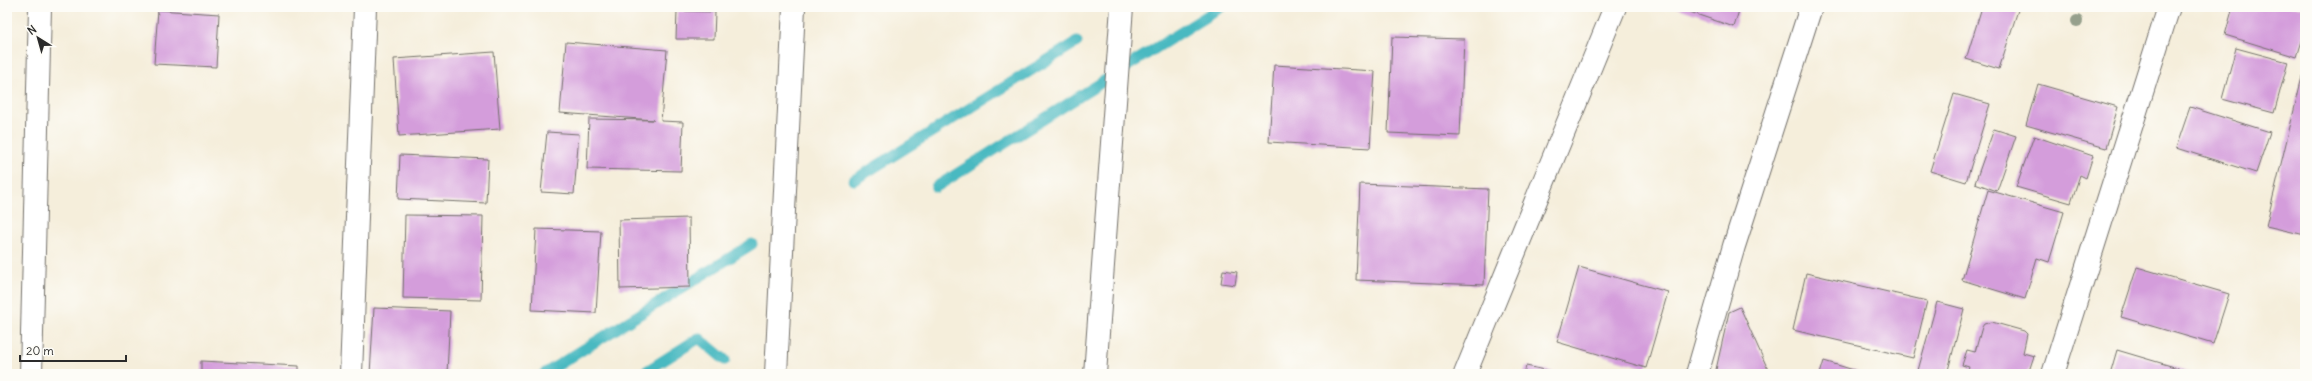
<svg xmlns="http://www.w3.org/2000/svg" width="2312" height="381" viewBox="0 0 2312 381" font-family="Delius,sans-serif">
  <rect width="100%" height="100%" fill="#fdfcf7"/>
  <filter id="ink" filterUnits="userSpaceOnUse"><feTurbulence type="fractalNoise" baseFrequency=".025" numOctaves="2"/><feDisplacementMap in="SourceGraphic" scale="8" xChannelSelector="R" yChannelSelector="G"/><feConvolveMatrix kernelMatrix="1 2 1 2 8 2 1 2 1" color-interpolation-filters="sRGB"/></filter>
  <filter id="wash" filterUnits="userSpaceOnUse"><feTurbulence type="fractalNoise" baseFrequency=".012" numOctaves="4" result="noise"/><feDisplacementMap in="SourceGraphic" scale="16" xChannelSelector="R" yChannelSelector="G"/><feGaussianBlur stdDeviation="0.9" result="paint"/><feColorMatrix in="noise" values="0 0 0 0 0 0 0 0 0 0 0 0 0 0 0 0 0 1.4 0 .05"/><feComposite in="paint" operator="in"/></filter>
  <g filter="url(#wash)">
    <rect width="100%" height="100%" fill="#f5eedb"/>
    <g fill="none" stroke-linecap="round" stroke-linejoin="round">
      <!-- stream -->
      <g stroke="#4ab9c1" stroke-width="11">
        <path d="M 854,180 L 1077,42"/>
        <path d="M 936,187 L 1221,7"/>
        <path d="M 544,374 L 752,244"/>
        <path d="M 642,374 L 699,338 L 725,360"/>
      </g>
    </g>
    <g id="blocks">
      <!-- building -->
      <g fill="#d49ddb">
        <path d="M 1675,7 L 1740,7 L 1734,27 Z"/>
        <path d="M 1982,7 L 2019,7 L 1999,69 L 1966,59 Z"/>
        <path d="M 2233,7 L 2305,7 L 2305,31 L 2297,57 L 2225,35 Z"/>
        <path d="M 158,10 L 219,14 L 216,67 L 154,64 Z"/>
        <path d="M 677,11 L 715,12 L 714,39 L 676,39 Z"/>
        <path d="M 1392,37 L 1464,39 L 1460,136 L 1388,133 Z"/>
        <path d="M 566,42 L 667,50 L 661,121 L 683,122 L 681,171 L 587,169 L 589,119 L 654,120 L 560,113 Z"/>
        <path d="M 2236,48 L 2288,62 L 2274,113 L 2222,99 Z"/>
        <path d="M 494,52 L 500,129 L 399,136 L 394,59 Z"/>
        <path d="M 1274,65 L 1375,71 L 1370,148 L 1269,142 Z"/>
        <path d="M 2302,77 L 2305,77 L 2305,235 L 2266,226 Z"/>
        <path d="M 2038,84 L 2118,107 L 2106,148 L 2026,125 Z"/>
        <path d="M 1954,94 L 1990,104 L 1966,182 L 1930,171 Z"/>
        <path d="M 2190,107 L 2270,132 L 2256,173 L 2176,148 Z"/>
        <path d="M 1994,129 L 2016,136 L 1997,191 L 1975,183 Z"/>
        <path d="M 547,132 L 579,134 L 574,194 L 541,192 Z"/>
        <path d="M 2034,136 L 2093,156 L 2086,178 L 2080,175 L 2071,203 L 2016,187 Z"/>
        <path d="M 400,155 L 488,159 L 486,203 L 398,199 Z"/>
        <path d="M 1360,184 L 1488,189 L 1484,285 L 1356,280 Z"/>
        <path d="M 1988,190 L 2064,212 L 2049,262 L 2037,258 L 2025,299 L 1962,280 Z"/>
        <path d="M 405,215 L 483,216 L 481,300 L 403,298 Z"/>
        <path d="M 689,218 L 690,287 L 620,289 L 619,220 Z"/>
        <path d="M 536,229 L 601,231 L 596,313 L 532,310 Z"/>
        <path d="M 1579,267 L 1668,292 L 1646,368 L 1557,342 Z"/>
        <path d="M 2137,267 L 2229,294 L 2213,344 L 2121,317 Z"/>
        <path d="M 1223,270 L 1237,272 L 1235,285 L 1221,283 Z"/>
        <path d="M 1806,273 L 1927,301 L 1913,358 L 1793,330 Z"/>
        <path d="M 1937,302 L 1964,309 L 1947,374 L 1917,374 Z"/>
        <path d="M 1740,307 L 1770,374 L 1715,374 L 1729,312 Z"/>
        <path d="M 374,308 L 450,311 L 447,374 L 370,374 Z"/>
        <path d="M 1992,322 L 2024,331 L 2027,334 L 2023,353 L 2034,356 L 2028,374 L 1967,374 L 1969,367 L 1962,365 L 1967,350 L 1975,352 L 1982,327 L 1984,324 Z"/>
        <path d="M 2117,350 L 2198,374 L 2110,374 Z"/>
        <path d="M 201,361 L 299,366 L 299,374 L 201,374 Z"/>
        <path d="M 1824,361 L 1867,374 L 1820,374 Z"/>
        <path d="M 1526,366 L 1560,373 L 1560,374 L 1524,374 Z"/>
      </g>
    </g>
  </g>
  <g filter="url(#ink)">
    <use href="#blocks" fill-opacity="0" stroke="#726f69" stroke-width="1"/>
    <g fill="none" stroke-linecap="round" stroke-linejoin="round">
      <defs>
        <g id="street">
          <path d="M 31,374 L 40,7"/>
          <path d="M 351,374 L 365,7"/>
          <path d="M 776,374 L 794,7"/>
          <path d="M 1095,374 L 1122,7"/>
          <path d="M 1465,374 L 1615,7"/>
          <path d="M 1697,374 L 1734,246 L 1811,7"/>
          <path d="M 2053,374 L 2169,7"/>
        </g>
      </defs>
      <!-- street casing -->
      <use href="#street" stroke="#726f69" stroke-width="24"/>
      <!-- street -->
      <use href="#street" stroke="#fff" stroke-width="22"/>
    </g>
    <!-- trees -->
    <circle fill="#96a08c" cx="2077" cy="21" r="6"/>
  </g>
  <!-- margin -->
  <rect width="2312" height="381" fill="none" stroke="#fdfcf7" stroke-width="24"/>
  <!-- north arrow -->
  <g transform="translate(38 38) rotate(323)" stroke="#fdfcf7" stroke-width="3" paint-order="stroke">
  <path d="M0-3L7 15L0 10L-7 15Z" fill="#2b2b2b"/>
  <text y="-6" font-size="11" font-weight="bold" text-anchor="middle" fill="#2b2b2b">N</text>
  </g>
  <!-- scale -->
  <path d="M20 355v6h106v-6" fill="none" stroke="#2b2b2b" stroke-width="2"/>
  <text x="26" y="355" font-size="12" fill="#2b2b2b" stroke="#fdfcf7" stroke-width="3" paint-order="stroke">20 m</text>
</svg>
